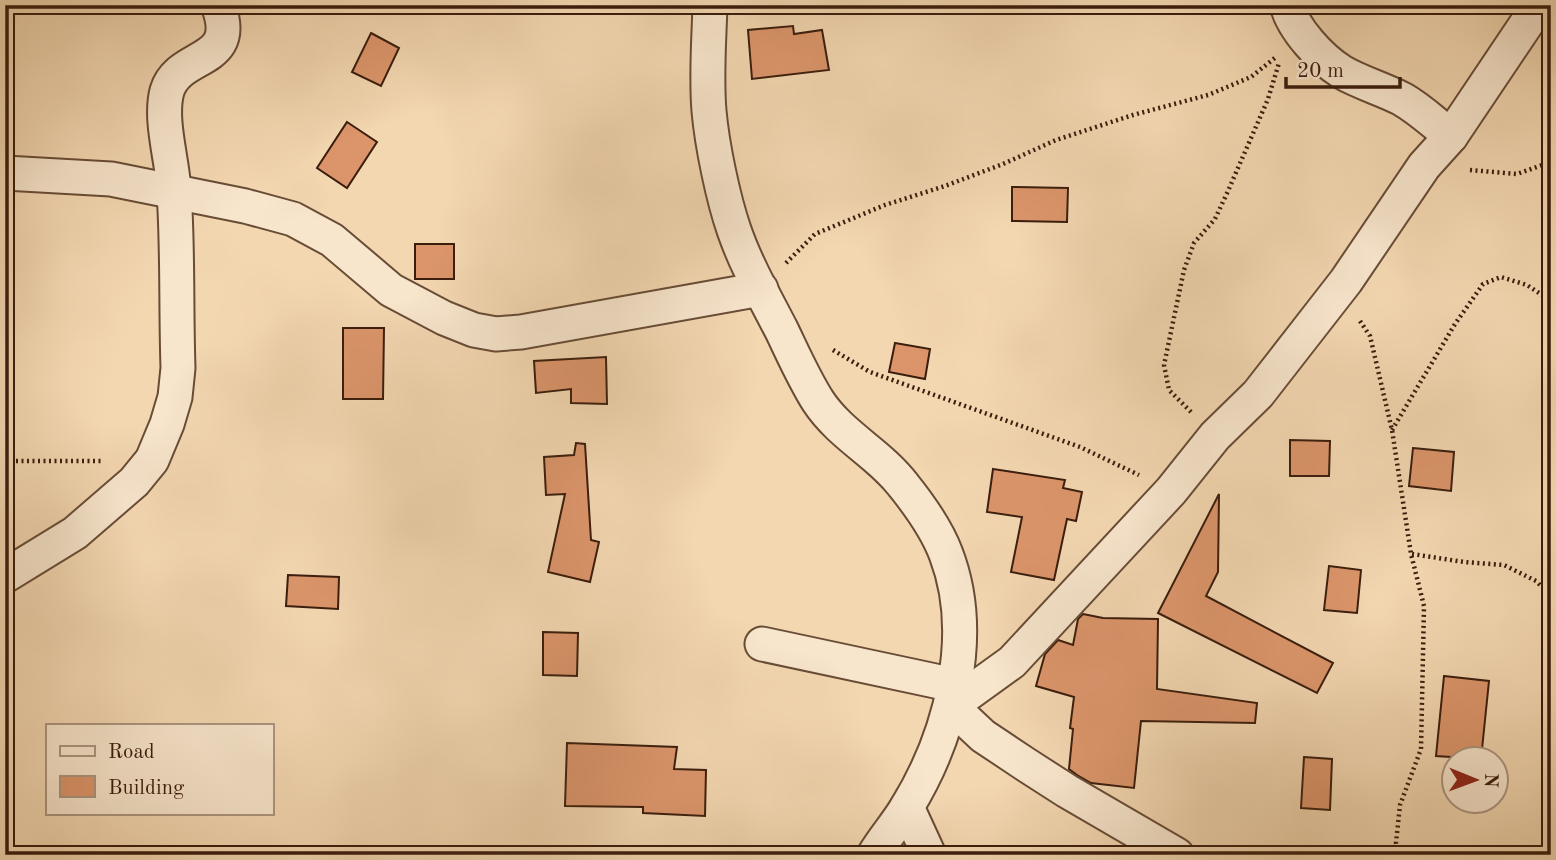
<svg xmlns="http://www.w3.org/2000/svg" width="1556" height="860" viewBox="0 0 1556 860" font-family="'Old Standard TT',serif">
  <rect width="100%" height="100%" fill="#f3d7b1"/>
  <filter id="stains"><feTurbulence type="fractalNoise" baseFrequency=".00286" numOctaves="4"/><feColorMatrix values="0 0 0 0 .2 0 0 0 0 .09 0 0 0 0 .02 0 0 0 .5 -.17"/></filter>
  <radialGradient id="worn" r=".72"><stop offset=".6" stop-color="#630" stop-opacity="0"/><stop offset="1" stop-color="#630" stop-opacity=".3"/></radialGradient>
  <!-- building -->
  <g fill="#dc956b" stroke="#3a1d0d" stroke-width="2">
    <path d="M 793,26 L 794,34 L 822,30 L 829,70 L 752,79 L 748,30 Z"/>
    <path d="M 371,33 L 399,48 L 381,86 L 352,72 Z"/>
    <path d="M 347,122 L 377,142 L 347,188 L 317,168 Z"/>
    <path d="M 1012,187 L 1068,188 L 1067,222 L 1012,221 Z"/>
    <rect x="415" y="244" width="39" height="35"/>
    <path d="M 343,328 L 384,328 L 383,399 L 343,399 Z"/>
    <path d="M 895,343 L 930,349 L 925,379 L 889,372 Z"/>
    <path d="M 606,357 L 607,404 L 571,403 L 571,389 L 536,393 L 534,361 Z"/>
    <path d="M 1290,440 L 1330,441 L 1329,476 L 1290,476 Z"/>
    <path d="M 576,443 L 585,444 L 591,540 L 599,542 L 590,582 L 548,572 L 565,494 L 546,495 L 544,457 L 574,455 Z"/>
    <path d="M 1413,448 L 1454,452 L 1451,491 L 1409,486 Z"/>
    <path d="M 993,469 L 1065,480 L 1063,488 L 1082,492 L 1076,521 L 1067,519 L 1054,580 L 1011,572 L 1022,517 L 987,512 Z"/>
    <path d="M 1219,494 L 1218,572 L 1206,596 L 1333,663 L 1317,693 L 1158,613 Z"/>
    <path d="M 1329,566 L 1361,570 L 1357,613 L 1324,610 Z"/>
    <path d="M 288,575 L 339,577 L 338,609 L 286,606 Z"/>
    <path d="M 1083,614 L 1103,618 L 1158,619 L 1157,689 L 1257,703 L 1255,723 L 1141,721 L 1134,788 L 1091,783 L 1077,775 L 1069,769 L 1073,729 L 1070,728 L 1074,697 L 1036,686 L 1045,654 L 1058,640 L 1073,645 L 1078,619 Z"/>
    <path d="M 543,632 L 578,633 L 577,676 L 543,675 Z"/>
    <path d="M 1444,676 L 1489,681 L 1481,759 L 1436,756 Z"/>
    <path d="M 567,743 L 677,747 L 674,769 L 706,770 L 705,816 L 643,813 L 643,807 L 565,806 Z"/>
    <path d="M 1304,757 L 1332,759 L 1330,810 L 1301,808 Z"/>
  </g>
  <g fill="none" stroke-linecap="round" stroke-linejoin="round">
    <defs>
      <g id="minor">
        <path d="M 710,5 C 709,40 706,76 709,111 C 712,145 723,198 734,230 C 746,265 765,298 782,331 C 793,354 804,379 818,401 C 841,436 879,453 904,486 C 920,506 937,530 946,554 C 977,635 951,735 907,807 C 897,824 884,838 874,855"/>
        <path d="M 1287,5 C 1293,29 1321,59 1342,72 C 1361,83 1383,89 1402,99 C 1420,109 1435,124 1451,136"/>
        <path d="M 5,173 L 111,179 L 245,206 L 293,219 L 332,240 L 391,290 L 444,318 L 474,330 L 496,334 L 521,332 L 761,289"/>
        <path d="M 5,576 L 75,533 L 134,482 L 152,460 L 167,424 L 175,397 L 178,368 C 176,310 178,250 174,192 C 173,162 159,120 167,91 C 179,51 241,66 218,5"/>
        <path d="M 762,644 L 954,685"/>
        <path d="M 907,807 L 929,855"/>
        <path d="M 1177,855 L 1067,791 L 1025,764 L 983,736 L 951,706 L 1012,662 L 1171,491 L 1215,436 L 1258,394 L 1346,281 L 1424,166 L 1451,136 L 1539,5"/>
      </g>
    </defs>
    <!-- minor casing -->
    <use href="#minor" stroke="#684c36" stroke-width="37"/>
    <!-- path -->
    <g stroke="#3a1d0d" stroke-width="4.5" stroke-dasharray="2 3.5" stroke-linecap="butt">
      <path d="M 1470,170 L 1517,174 L 1551,162"/>
      <path d="M 786,263 L 815,234 L 885,205 L 945,186 L 1003,164 L 1056,140 L 1133,115 L 1208,95 L 1251,77 L 1276,57"/>
      <path d="M 1360,321 L 1370,336 L 1392,430 L 1411,554 L 1424,606 L 1421,749 L 1400,805 L 1396,843 L 1398,855"/>
      <path d="M 833,350 L 870,372 L 1080,447 L 1139,475"/>
      <path d="M 1191,412 L 1169,390 L 1164,365 L 1184,270 L 1194,243 L 1215,219 L 1228,191 L 1268,99 L 1279,63"/>
      <path d="M 1392,430 L 1455,324 L 1483,284 L 1501,277 L 1527,285 L 1551,301"/>
      <path d="M 5,461 L 102,461"/>
      <path d="M 1412,554 L 1464,562 L 1504,565 L 1536,581 L 1551,596"/>
    </g>
    <!-- minor -->
    <use href="#minor" stroke="#f7e5cc" stroke-width="33"/>
  </g>
  <!-- margin -->
  <rect width="1556" height="860" fill="none" stroke="#f3d7b1" stroke-width="28"/>
  <rect x="7" y="7" width="1542" height="846" fill="none" stroke="#3a1d0d" stroke-width="3.5"/>
  <rect x="14" y="14" width="1528" height="832" fill="none" stroke="#3a1d0d" stroke-width="2"/>
  <!-- legend -->
  <rect x="46" y="724" width="228" height="91" fill="#f7e5cc" stroke="#ab9580" stroke-width="2"/>
  <rect x="60" y="746" width="35" height="10" fill="#f7e5cc" stroke="#ab9580" stroke-width="2"/>
  <text x="108" y="758" font-size="21" fill="#3a1d0d">Road</text>
  <rect x="60" y="776" width="35" height="21" fill="#dc956b" stroke="#ab9580" stroke-width="2"/>
  <text x="108" y="794" font-size="21" fill="#3a1d0d">Building</text>
  <!-- north arrow -->
  <g transform="translate(1475 780) rotate(91)"><circle r="33" fill="#f7e5cc" stroke="#ab9580" stroke-width="2"/>
  <path d="M0-5L12 26L0 18L-12 26Z" fill="#8f2418"/>
  <text y="-10" font-size="19" font-weight="bold" text-anchor="middle" fill="#3a1d0d">N</text>
  </g>
  <!-- scale -->
  <path d="M1286 77v10h114v-10" fill="none" stroke="#3a1d0d" stroke-width="3.5"/>
  <text x="1297" y="77" font-size="21" fill="#3a1d0d" stroke="#f7e5cc" stroke-width="5" paint-order="stroke">20 m</text>
  <rect width="100%" height="100%" filter="url(#stains)"/>
  <rect width="100%" height="100%" fill="url(#worn)"/>
</svg>
